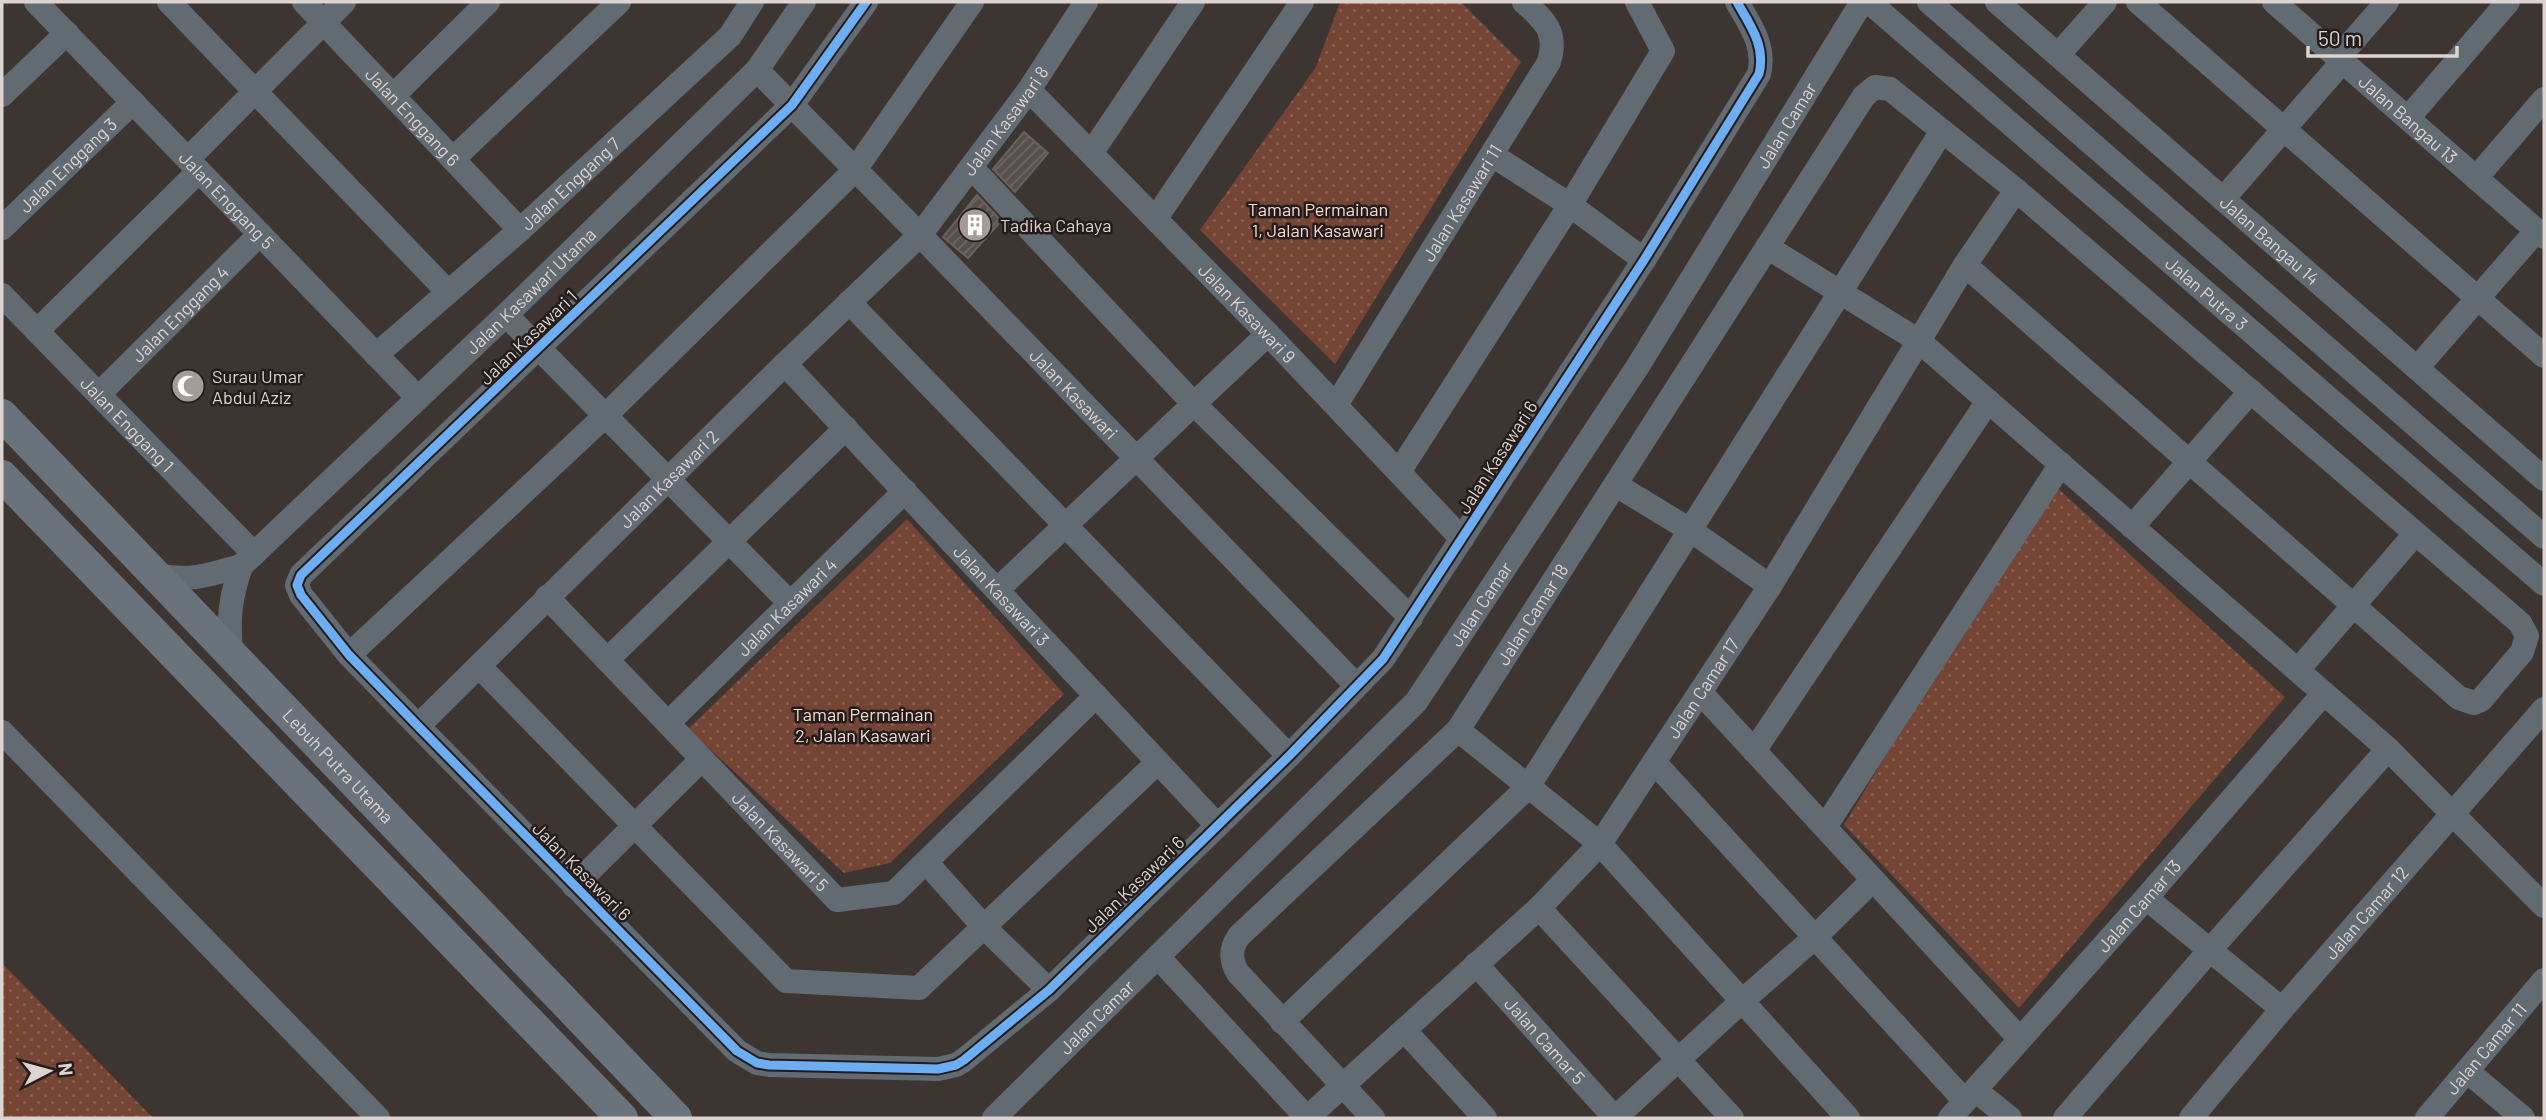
<svg xmlns="http://www.w3.org/2000/svg" width="2546" height="1120" viewBox="0 0 2546 1120" font-family="Barlow,sans-serif">
  <defs>
    <pattern id="green-dots" width="8" height="8" patternUnits="userSpaceOnUse" patternTransform="scale(1.75)"><rect width="8" height="8" fill="#744435"/><path d="M2 2h.1M6 6h.1" fill="none" stroke="#875e51" stroke-width="1.8" stroke-linecap="round"/></pattern>
    <pattern id="building-hatch" width="6" height="6" patternUnits="userSpaceOnUse" patternTransform="scale(1.75)"><rect width="6" height="6" fill="#564f4d"/><path d="M-1 1l2-2M0 6l6-6M5 7l2-2" fill="none" stroke="#6e6766"/></pattern>
  </defs>
  <rect width="100%" height="100%" fill="#3d3532"/>
  <!-- green -->
  <g fill="url(#green-dots)">
    <path d="M 1340,2 L 1461,2 L 1521,62 L 1335,364 L 1200,230 L 1316,67 Z"/>
    <path d="M 2050,481 L 2285,697 L 2019,1008 L 1844,825 Z"/>
    <path d="M 907,519 L 1064,694 L 890,863 L 844,873 L 688,729 Z"/>
    <path d="M 2,963 L 153,1118 L 2,1118 Z"/>
  </g>
  <!-- building -->
  <g fill="url(#building-hatch)" stroke="#68625f" stroke-width="2">
    <path d="M 1024,132 L 1048,153 L 1015,192 L 993,169 Z"/>
    <path d="M 977,195 L 1001,221 L 968,258 L 943,237 Z"/>
  </g>
  <g fill="none" stroke-linecap="round" stroke-linejoin="round">
    <!-- minor -->
    <g stroke="#626a72" stroke-width="24">
      <path id="s1" d="M 36,2 L 418,398"/>
      <path d="M 169,2 L 448,292"/>
      <path id="s2" d="M 304,2 L 520,230"/>
      <path d="M 866,2 L 792,105 L 301,575 L 297,585 L 301,595 L 349,655 L 418,726 L 737,1051 L 757,1063 L 769,1065 L 938,1069 L 956,1065 L 964,1060 L 1049,990 L 1289,756 L 1383,659 L 1644,260 L 1759,74 C 1766,46 1750,25 1737,2"/>
      <path id="s3" d="M 1869,2 L 2544,584"/>
      <path d="M 1929,2 L 2544,537"/>
      <path id="s4" d="M 1997,2 L 2544,479"/>
      <path d="M 2138,2 L 2544,356"/>
      <path id="s5" d="M 2274,2 L 2544,237"/>
      <path d="M 2058,55 L 2105,2"/>
      <path d="M 2338,58 L 2387,2"/>
      <path id="s6" d="M 757,70 L 920,235 L 1356,685"/>
      <path id="s7" d="M 1029,90 L 1268,334 L 1462,539"/>
      <path d="M 2,95 L 67,33"/>
      <path d="M 393,96 L 488,2"/>
      <path d="M 2408,118 L 2508,2"/>
      <path d="M 1092,152 L 1193,2"/>
      <path d="M 1492,155 L 1570,205 L 1644,260"/>
      <path d="M 188,159 L 344,2"/>
      <path d="M 453,159 L 619,2"/>
      <path d="M 972,168 L 1194,404 L 1411,618"/>
      <path d="M 2476,178 L 2544,99"/>
      <path d="M 2223,199 L 2343,61"/>
      <path d="M 1156,218 L 1302,2"/>
      <path id="s8" d="M 2,228 L 133,102"/>
      <path d="M 1767,247 L 1919,341 L 2388,749 L 2544,906"/>
      <path id="s9" d="M 2,295 L 254,554"/>
      <path d="M 849,302 L 1289,756"/>
      <path d="M 506,315 L 790,603"/>
      <path d="M 37,331 L 199,171"/>
      <path id="s10" d="M 376,355 L 520,230 L 730,36 L 752,2"/>
      <path id="s11" d="M 785,364 L 1217,825"/>
      <path d="M 2417,368 L 2537,230"/>
      <path id="s12" d="M 99,394 L 260,234"/>
      <path id="s13" d="M 1336,405 L 1549,62 C 1558,32 1545,21 1524,2"/>
      <path d="M 1399,472 L 1570,205 L 1663,51 L 1637,2"/>
      <path d="M 1616,485 L 1690,530 L 1770,586"/>
      <path d="M 2132,527 L 2251,391"/>
      <path id="s14" d="M 157,575 C 189,582 210,575 241,566 L 506,315 L 757,70 L 804,2"/>
      <path d="M 997,590 L 1268,334"/>
      <path id="s15" d="M 547,597 L 837,900 L 894,893 L 1096,696"/>
      <path d="M 231,653 C 228,618 230,599 241,566"/>
      <path d="M 349,655 L 605,416 L 855,170 L 972,2"/>
      <path d="M 607,660 L 846,428"/>
      <path d="M 479,666 L 786,981 L 919,988 L 1158,762"/>
      <path d="M 2298,670 L 2415,534"/>
      <path d="M 1700,692 L 2020,1039"/>
      <path id="s16" d="M 668,723 L 905,491"/>
      <path id="s17" d="M 418,726 L 785,364 L 920,235 L 1029,90 L 1086,2"/>
      <path d="M 1458,730 L 1600,844 L 1848,1118"/>
      <path d="M 2,732 L 378,1118"/>
      <path d="M 1754,751 L 1988,401"/>
      <path d="M 1655,763 L 1965,1101"/>
      <path d="M 1825,827 L 2061,464"/>
      <path d="M 926,862 L 984,927 L 1049,990"/>
      <path d="M 574,886 L 702,759"/>
      <path d="M 2146,898 L 2282,1009"/>
      <path d="M 1539,908 L 1732,1118"/>
      <path d="M 1158,957 L 1307,1118"/>
      <path id="s18" d="M 1476,964 L 1615,1118"/>
      <path d="M 1282,1022 L 1528,787 L 1942,131"/>
      <path d="M 1405,1031 L 1485,1118"/>
      <path d="M 2467,1071 L 2523,1118"/>
      <path d="M 1975,1090 L 2010,1118"/>
      <path id="s19" d="M 994,1118 L 1416,702 L 1638,366 L 1862,2"/>
      <path id="s20" d="M 1307,1118 L 1539,908 L 1600,844 L 1770,586 L 1965,265 L 2016,190"/>
      <path id="s21" d="M 1373,1118 L 1238,973 C 1230,960 1230,949 1239,936 L 1458,730 L 1864,96 L 1875,87 L 1890,89 L 2016,190 L 2520,623 L 2527,636 L 2522,652 L 2481,700 L 2474,703 L 2459,698 L 1965,265"/>
      <path d="M 1615,1118 L 1742,1001 L 1814,938 L 1873,880"/>
      <path id="s22" d="M 1950,1118 L 2146,898 L 2324,693"/>
      <path d="M 2065,1118 L 2210,950 L 2388,749"/>
      <path id="s23" d="M 2191,1118 L 2282,1009 L 2544,709"/>
      <path id="s24" d="M 2427,1118 L 2544,980"/>
    </g>
    <!-- major -->
    <g stroke="#6a727c" stroke-width="32">
      <path id="s25" d="M 2,415 L 676,1118"/>
      <path d="M 2,476 L 622,1118"/>
    </g>
    <defs>
      <path id="cycleway" d="M 866,2 L 792,105 L 301,575 L 297,585 L 301,595 L 349,655 L 418,726 L 737,1051 L 757,1063 L 769,1065 L 938,1069 L 956,1065 L 964,1060 L 1049,990 L 1289,756 L 1383,659 L 1644,260 L 1759,74 C 1766,46 1750,25 1737,2"/>
    </defs>
    <!-- cycleway casing -->
    <use href="#cycleway" stroke="#231c1a" stroke-width="13"/>
    <!-- cycleway -->
    <use href="#cycleway" stroke="#6dadf4" stroke-width="9"/>
  </g>
  <!-- icons -->
  <defs>
    <symbol id="building-disc" viewBox="-11 -11 22 22"><circle r="9.5" fill="#a59c99" stroke="#231c1a"/><path d="M-4-6H4V6H1V3H-1V6H-4ZM-2.5-4.3h1.7v1.8h-1.7ZM.8-4.3h1.7v1.8H.8ZM-2.5-1h1.7V.8h-1.7ZM.8-1h1.7V.8H.8Z" fill="#fff"/></symbol>
    <symbol id="mosque-disc" viewBox="-11 -11 22 22"><circle r="9.5" fill="#a59c99" stroke="#231c1a"/><path d="M3.5-4.9A6 6 0 1 0 3.5 4.9A5 5 0 1 1 3.5-4.9Z" fill="#fff"/></symbol>
  </defs>
  <g fill-rule="evenodd">
    <use href="#building-disc" x="956" y="206" width="38" height="38"/>
    <use href="#mosque-disc" x="169" y="367" width="38" height="38"/>
  </g>
  <g text-anchor="middle" dominant-baseline="central" stroke-width="5" stroke-linejoin="round" paint-order="stroke">
    <!-- street labels -->
    <g font-size="18" fill="#ddd3d0" stroke="#231c1a">
      <text stroke="none"><textPath href="#s2" startOffset="158">Jalan Enggang 6</textPath></text>
      <text stroke="none"><textPath href="#s5" startOffset="178">Jalan Bangau 13</textPath></text>
      <text stroke="none"><textPath href="#s17" startOffset="845">Jalan Kasawari 8</textPath></text>
      <text stroke="none"><textPath href="#s19" startOffset="1278">Jalan Camar</textPath></text>
      <text stroke="none"><textPath href="#s8" startOffset="91">Jalan Enggang 3</textPath></text>
      <text stroke="none"><textPath href="#s10" startOffset="259">Jalan Enggang 7</textPath></text>
      <text stroke="none"><textPath href="#s1" startOffset="275">Jalan Enggang 5</textPath></text>
      <text stroke="none"><textPath href="#s13" startOffset="238">Jalan Kasawari 11</textPath></text>
      <text stroke="none"><textPath href="#s4" startOffset="362">Jalan Bangau 14</textPath></text>
      <text stroke="none"><textPath href="#s14" startOffset="485">Jalan Kasawari Utama</textPath></text>
      <text stroke="none"><textPath href="#s3" startOffset="446">Jalan Putra 3</textPath></text>
      <text stroke="none"><textPath href="#s7" startOffset="312">Jalan Kasawari 9</textPath></text>
      <text stroke="none"><textPath href="#s12" startOffset="114">Jalan Enggang 4</textPath></text>
      <text transform="translate(528 337) rotate(-44)">Jalan Kasawari 1</text>
      <text stroke="none"><textPath href="#s6" startOffset="453">Jalan Kasawari</textPath></text>
      <text stroke="none"><textPath href="#s9" startOffset="180">Jalan Enggang 1</textPath></text>
      <text transform="translate(1497 457) rotate(-57)">Jalan Kasawari 6</text>
      <text stroke="none"><textPath href="#s17" startOffset="352">Jalan Kasawari 2</textPath></text>
      <text stroke="none"><textPath href="#s11" startOffset="317">Jalan Kasawari 3</textPath></text>
      <text stroke="none"><textPath href="#s19" startOffset="710">Jalan Camar</textPath></text>
      <text stroke="none"><textPath href="#s16" startOffset="166">Jalan Kasawari 4</textPath></text>
      <text stroke="none"><textPath href="#s21" startOffset="676">Jalan Camar 18</textPath></text>
      <text stroke="none"><textPath href="#s20" startOffset="588">Jalan Camar 17</textPath></text>
      <text stroke="none"><textPath href="#s25" startOffset="486">Lebuh Putra Utama</textPath></text>
      <text stroke="none"><textPath href="#s15" startOffset="338">Jalan Kasawari 5</textPath></text>
      <text transform="translate(582 871) rotate(45)">Jalan Kasawari 6</text>
      <text transform="translate(1134 884) rotate(-44)">Jalan Kasawari 6</text>
      <text stroke="none"><textPath href="#s22" startOffset="284">Jalan Camar 13</textPath></text>
      <text stroke="none"><textPath href="#s23" startOffset="270">Jalan Camar 12</textPath></text>
      <text stroke="none"><textPath href="#s19" startOffset="144">Jalan Camar</textPath></text>
      <text stroke="none"><textPath href="#s18" startOffset="103">Jalan Camar 5</textPath></text>
      <text stroke="none"><textPath href="#s24" startOffset="91">Jalan Camar 11</textPath></text>
    </g>
    <!-- park labels -->
    <g font-size="18" fill="#f6dbd3" stroke="#231c1a">
      <text x="1318" y="209">Taman Permainan<tspan x="1318" dy="21">1, Jalan Kasawari</tspan></text>
      <text x="863" y="714">Taman Permainan<tspan x="863" dy="21">2, Jalan Kasawari</tspan></text>
    </g>
    <!-- poi labels -->
    <g font-size="18" fill="#ddd3d0" stroke="#231c1a" text-anchor="start">
      <text x="1000" y="225">Tadika Cahaya</text>
      <text x="212" y="376">Surau Umar<tspan x="212" dy="21">Abdul Aziz</tspan></text>
    </g>
  </g>
  <!-- border -->
  <rect width="2546" height="1120" fill="none" stroke="#ddd3d0" stroke-width="7"/>
  <!-- north arrow -->
  <g transform="translate(49 1071) rotate(84)" stroke="#231c1a" stroke-width="5" paint-order="stroke">
  <path d="M0-5L12 26L0 18L-12 26Z" fill="#ddd3d0"/>
  <text y="-10" font-size="19" font-weight="bold" text-anchor="middle" fill="#ddd3d0">N</text>
  </g>
  <!-- scale -->
  <path d="M2308 46v10h149v-10" fill="none" stroke="#ddd3d0" stroke-width="3.5"/>
  <text x="2318" y="46" font-size="21" fill="#ddd3d0" stroke="#231c1a" stroke-width="5" paint-order="stroke">50 m</text>
</svg>
